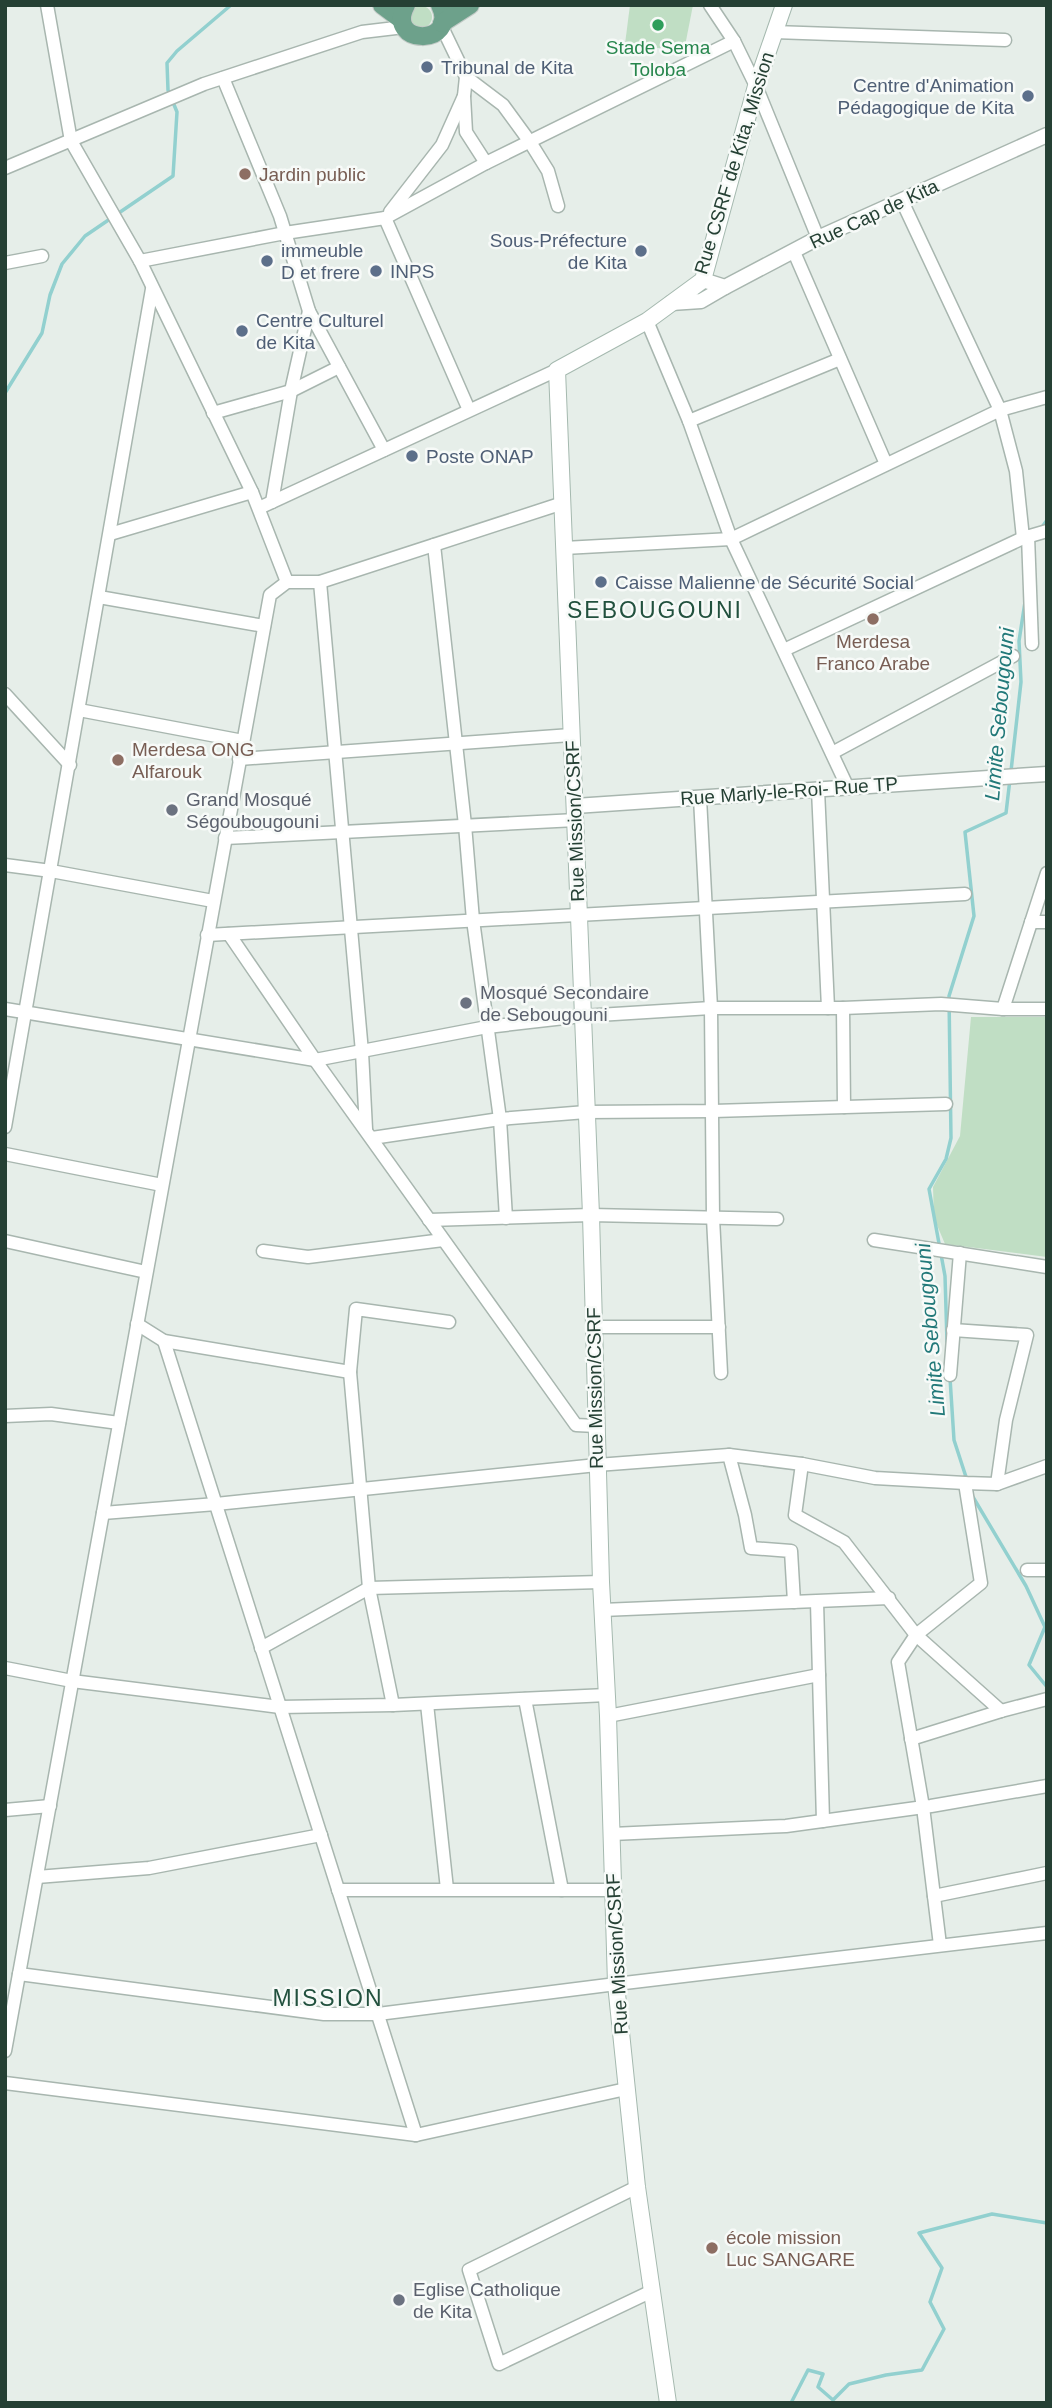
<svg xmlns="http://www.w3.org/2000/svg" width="1052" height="2408" viewBox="0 0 1052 2408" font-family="Helvetica,sans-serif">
  <rect width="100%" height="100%" fill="#e6eee9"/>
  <!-- green -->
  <g fill="#c0dec4">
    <path d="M 630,5 L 693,5 L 684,51 L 625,44 Z"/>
    <circle cx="421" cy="17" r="11"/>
    <path d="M 971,1017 L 1047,1017 L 1047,1257 L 945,1244 L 934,1218 L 933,1187 L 960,1136 Z"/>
  </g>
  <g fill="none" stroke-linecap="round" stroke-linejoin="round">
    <!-- stream -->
    <g stroke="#92d0cf" stroke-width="3.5">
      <path d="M 5,393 L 42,333 L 50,295 L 62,264 L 85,236 L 173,176 L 177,112 L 168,90 L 167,63 L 177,51 L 231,5"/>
      <path d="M 1040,530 L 1047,520"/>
      <path d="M 1011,771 L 1021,682 L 1019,641 L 1025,602"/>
      <path d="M 947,1342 L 945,1276 L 929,1189 L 946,1159 L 951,1138 L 949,996 L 974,916 L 965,832 L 1006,813 L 1010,779"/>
      <path d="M 950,1378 L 954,1440 L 967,1480"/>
      <path d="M 973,1497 L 1026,1586 L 1045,1627 L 1029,1665 L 1047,1687"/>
      <path d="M 791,2403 L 808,2370 L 823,2374 L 818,2387 L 833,2400 L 849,2384 L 886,2375 L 922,2370 L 944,2329 L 930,2302 L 942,2268 L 919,2233 L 992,2214 L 1047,2223"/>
    </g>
    <defs>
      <g id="minor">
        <path d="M 47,5 L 71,141 L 140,261 L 252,492 L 287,582"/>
        <path d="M 710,5 L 734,41 L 756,86 L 818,238"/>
        <path d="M 441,25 L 466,77 L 503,105 L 530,142 L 548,171 L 558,206"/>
        <path d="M 774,32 L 1005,40"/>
        <path d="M 466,77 L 464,96 L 466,132 L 486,163"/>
        <path d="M 223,78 L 280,216 L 309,311 L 384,450"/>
        <path d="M 5,168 L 204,84 L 362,32 L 404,27"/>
        <path d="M 902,201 L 1000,410 L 1016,471 L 1023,538"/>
        <path d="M 390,212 L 442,145 L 464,96"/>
        <path d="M 385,218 L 469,410"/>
        <path d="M 794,252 L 886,464"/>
        <path d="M 140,261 L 285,233 L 385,218 L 486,163 L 734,41"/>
        <path d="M 5,263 L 42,256"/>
        <path d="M 647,321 L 689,421 L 731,539 L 848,788"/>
        <path d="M 213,413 L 291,391 L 339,367"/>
        <path d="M 689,421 L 840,359"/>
        <path d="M 272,502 L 291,391 L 309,311"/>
        <path d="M 259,508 L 557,370"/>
        <path d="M 110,534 L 252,492"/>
        <path d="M 1028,536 L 1032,644"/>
        <path d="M 434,545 L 465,825 L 473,920 L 500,1119 L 506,1218"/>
        <path d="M 564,548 L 731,539 L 1000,410 L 1047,397"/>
        <path d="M 320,582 L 362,1052 L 366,1129"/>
        <path d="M 99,597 L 264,626"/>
        <path d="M 784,650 L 1023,538 L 1047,531"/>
        <path d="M 5,694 L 70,765"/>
        <path d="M 79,710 L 243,741"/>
        <path d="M 832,753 L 1013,656"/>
        <path d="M 239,759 L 571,735"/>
        <path d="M 818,790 L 828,1008"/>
        <path d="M 700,798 L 711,1008 L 713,1218 L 721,1373"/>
        <path d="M 225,838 L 576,820"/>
        <path d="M 5,865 L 51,871 L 213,901"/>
        <path d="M 1031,922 L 1047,922"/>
        <path d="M 229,934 L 315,1060 L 576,1425 L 596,1426"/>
        <path d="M 207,935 L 965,894"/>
        <path d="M 843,1008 L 844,1107"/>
        <path d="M 5,1009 L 315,1060 L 487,1027 L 582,1016 L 711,1008 L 843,1008 L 941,1004 L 1003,1009 L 1047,1009"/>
        <path d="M 1003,1009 L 1047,873"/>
        <path d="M 5,1127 L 152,289"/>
        <path d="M 372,1138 L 500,1119 L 586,1112 L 713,1111 L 946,1104"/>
        <path d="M 5,1154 L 162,1185"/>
        <path d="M 429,1220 L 591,1215 L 777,1219"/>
        <path d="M 874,1240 L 1047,1267"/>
        <path d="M 5,1241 L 146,1272"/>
        <path d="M 263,1251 L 308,1257 L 443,1240"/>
        <path d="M 137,1324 L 164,1341 L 350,1372"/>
        <path d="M 594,1327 L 719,1327"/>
        <path d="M 953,1330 L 1027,1335 L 1006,1420 L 997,1484"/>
        <path d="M 164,1341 L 416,2135"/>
        <path d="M 950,1375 L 960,1253"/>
        <path d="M 5,1416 L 51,1414 L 119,1423"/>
        <path d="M 729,1455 L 745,1515 L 751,1548 L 791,1551 L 794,1602"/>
        <path d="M 802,1464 L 795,1515 L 844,1542 L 916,1635 L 1001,1711"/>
        <path d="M 103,1513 L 216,1504 L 597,1465 L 729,1455 L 802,1464 L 875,1478 L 965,1483 L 997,1484 L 1047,1466"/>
        <path d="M 1027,1570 L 1047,1570"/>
        <path d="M 817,1602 L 823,1821"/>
        <path d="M 602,1610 L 889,1598"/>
        <path d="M 261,1648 L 369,1588 L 601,1582"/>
        <path d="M 5,1668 L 72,1681 L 280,1707 L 393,1705 L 607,1695"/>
        <path d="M 525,1699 L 562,1890"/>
        <path d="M 427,1704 L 447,1889"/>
        <path d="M 393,1705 L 369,1588 L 350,1372 L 356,1309 L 449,1322"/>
        <path d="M 608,1716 L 819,1675"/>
        <path d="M 911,1739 L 1001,1711 L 1047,1699"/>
        <path d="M 5,1810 L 50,1806"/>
        <path d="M 612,1834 L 786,1826 L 931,1806 L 1047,1786"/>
        <path d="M 37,1877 L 149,1868 L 321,1835"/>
        <path d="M 338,1890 L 613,1890"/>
        <path d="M 934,1896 L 1047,1873"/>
        <path d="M 940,1945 L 923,1807 L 898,1662 L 916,1635 L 981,1583 L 965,1483"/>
        <path d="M 19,1974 L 324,2014 L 378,2014 L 616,1984 L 1047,1933"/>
        <path d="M 5,2051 L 270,595 L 287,582 L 320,582 L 563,503"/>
        <path d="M 5,2083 L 416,2135 L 626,2089"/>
        <path d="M 637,2187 L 469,2270 L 499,2364 L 652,2291"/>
      </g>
      <g id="tertiary">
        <path d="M 703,280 L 725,287 L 818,238 L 1047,135"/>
        <path d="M 671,303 L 701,301 L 725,287"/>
        <path d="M 575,806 L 1047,774"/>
      </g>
      <path id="secondary" d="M 668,2403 L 637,2187 L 616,1984 L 608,1716 L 601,1582 L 591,1215 L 557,370 L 647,321 L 703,280 L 756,86 L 784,5"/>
      <g id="primary">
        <path d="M 382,5 L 402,20"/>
        <path d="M 406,5 C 384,46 460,47 440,5"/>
        <path d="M 442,23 L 470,5"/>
      </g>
    </defs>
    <!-- minor casing -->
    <use href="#minor" stroke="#a8b6af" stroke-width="15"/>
    <!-- tertiary casing -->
    <use href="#tertiary" stroke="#a8b6af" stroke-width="17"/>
    <!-- secondary casing -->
    <use href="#secondary" stroke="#a5b9af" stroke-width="18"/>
    <!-- primary casing -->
    <use href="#primary" stroke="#c2cac6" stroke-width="20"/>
    <!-- minor -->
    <use href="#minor" stroke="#fff" stroke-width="12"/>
    <!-- tertiary -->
    <use href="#tertiary" stroke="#fff" stroke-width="14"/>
    <!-- secondary -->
    <use href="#secondary" stroke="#fff" stroke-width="16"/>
    <!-- primary -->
    <use href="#primary" stroke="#6da18b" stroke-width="18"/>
  </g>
  <!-- markers -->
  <circle fill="#2e9e5b" stroke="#f7faf8" stroke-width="2.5" cx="658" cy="25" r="7"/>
  <g fill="#5c6f8a" stroke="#f7faf8" stroke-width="2.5">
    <circle cx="427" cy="67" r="7"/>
    <circle cx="1028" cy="96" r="7"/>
    <circle cx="641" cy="251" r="7"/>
    <circle cx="267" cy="261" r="7"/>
    <circle cx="376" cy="271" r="7"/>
    <circle cx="242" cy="331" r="7"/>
    <circle cx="412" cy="456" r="7"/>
    <circle cx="601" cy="582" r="7"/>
  </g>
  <g fill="#8d6e63" stroke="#f7faf8" stroke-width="2.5">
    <circle cx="245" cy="174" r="7"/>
    <circle cx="873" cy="619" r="7"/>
    <circle cx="118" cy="760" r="7"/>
    <circle cx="712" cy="2248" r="7"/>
  </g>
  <g fill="#6b7280" stroke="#f7faf8" stroke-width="2.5">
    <circle cx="172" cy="810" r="7"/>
    <circle cx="466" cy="1003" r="7"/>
    <circle cx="399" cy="2300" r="7"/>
  </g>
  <g text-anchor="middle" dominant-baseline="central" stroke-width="5" stroke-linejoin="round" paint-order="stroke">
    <!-- leisure labels -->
    <g font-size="19" fill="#27864d" stroke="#f7faf8">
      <text x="658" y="47">Stade Sema<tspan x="658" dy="22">Toloba</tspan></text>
    </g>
    <!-- service labels -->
    <g font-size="19" fill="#4e5e75" stroke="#f7faf8" text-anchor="start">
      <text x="441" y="67">Tribunal de Kita</text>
      <text x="1014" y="85" text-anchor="end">Centre d'Animation<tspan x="1014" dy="22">Pédagogique de Kita</tspan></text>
      <text x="627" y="240" text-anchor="end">Sous-Préfecture<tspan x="627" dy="22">de Kita</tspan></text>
      <text x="281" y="250">immeuble<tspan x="281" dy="22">D et frere</tspan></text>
      <text x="390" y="271">INPS</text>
      <text x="256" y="320">Centre Culturel<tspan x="256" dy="22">de Kita</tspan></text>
      <text x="426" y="456">Poste ONAP</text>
      <text x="615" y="582">Caisse Malienne de Sécurité Social</text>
    </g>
    <!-- street labels -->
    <g font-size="19" fill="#254034" stroke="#f7faf8">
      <text transform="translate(734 163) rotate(-73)">Rue CSRF de Kita, Mission</text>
      <text transform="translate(874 214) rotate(-25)">Rue Cap de Kita</text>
      <text transform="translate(789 791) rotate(-4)">Rue Marly-le-Roi- Rue TP</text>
      <text transform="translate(575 821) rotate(-92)">Rue Mission/CSRF</text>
      <text transform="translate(595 1388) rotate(-91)">Rue Mission/CSRF</text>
      <text transform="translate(617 1954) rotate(-93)">Rue Mission/CSRF</text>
    </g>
    <!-- education labels -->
    <g font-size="19" fill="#785e54" stroke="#f7faf8" text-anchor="start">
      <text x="259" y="174">Jardin public</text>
      <text x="873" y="641" text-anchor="middle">Merdesa<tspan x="873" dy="22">Franco Arabe</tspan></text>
      <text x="132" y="749">Merdesa ONG<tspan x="132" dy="22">Alfarouk</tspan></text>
      <text x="726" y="2237">école mission<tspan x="726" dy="22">Luc SANGARE</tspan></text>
    </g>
    <!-- worship labels -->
    <g font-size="19" fill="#5b616d" stroke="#f7faf8" text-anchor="start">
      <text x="186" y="799">Grand Mosqué<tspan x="186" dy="22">Ségoubougouni</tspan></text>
      <text x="480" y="992">Mosqué Secondaire<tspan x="480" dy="22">de Sebougouni</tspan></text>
      <text x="413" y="2289">Eglise Catholique<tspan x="413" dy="22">de Kita</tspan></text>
    </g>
    <!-- water labels -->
    <g font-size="21" font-style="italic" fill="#227979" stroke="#f7faf8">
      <text transform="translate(999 714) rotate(-85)">Limite Sebougouni</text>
      <text transform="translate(930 1330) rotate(-95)">Limite Sebougouni</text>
    </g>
    <!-- quarter labels -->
    <g font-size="23" letter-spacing="2" fill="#22513e" stroke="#f7faf8">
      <text x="655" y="610">SEBOUGOUNI</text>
      <text x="328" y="1998">MISSION</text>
    </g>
  </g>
  <!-- border -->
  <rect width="1052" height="2408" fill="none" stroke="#254034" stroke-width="14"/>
</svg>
